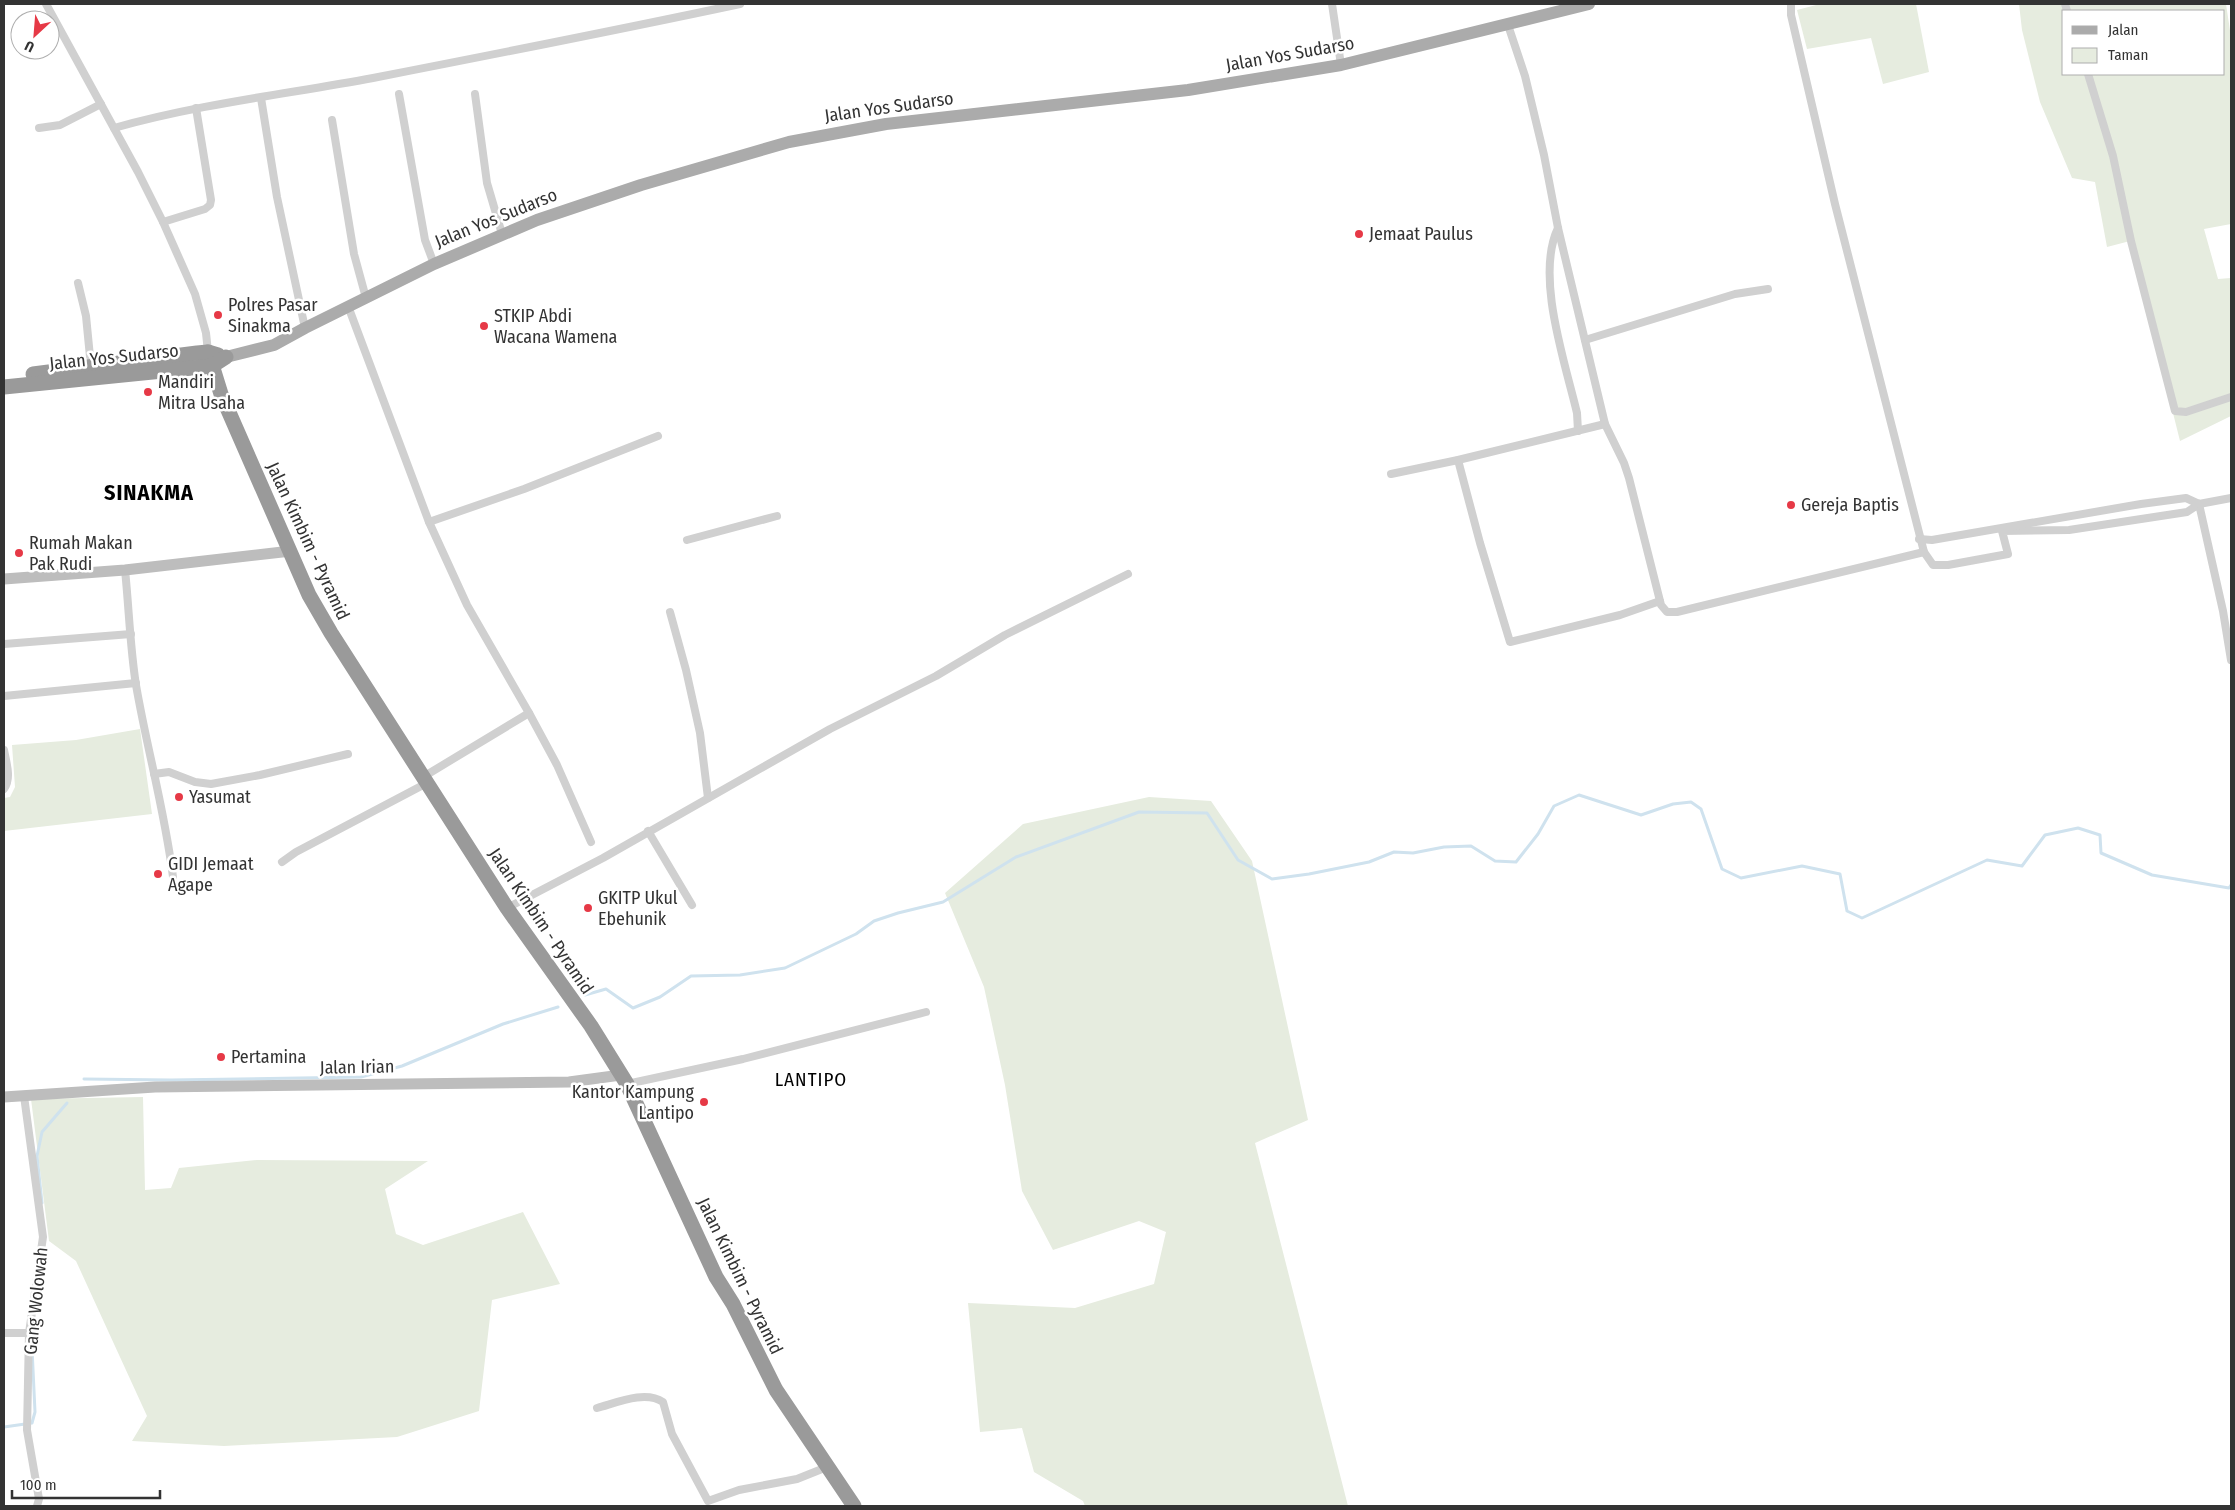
<svg xmlns="http://www.w3.org/2000/svg" width="2235" height="1510" viewBox="0 0 2235 1510" font-family="'Fira Sans Condensed',sans-serif">
  <rect width="100%" height="100%" fill="#fff"/>
  <!-- green -->
  <g fill="#e6ecdf" fill-rule="evenodd">
    <path d="M 1820,4 L 1916,4 L 1929,72 L 1883,84 L 1871,38 L 1807,49 L 1797,10 Z"/>
    <path d="M 2019,4 L 2226,4 L 2231,37 L 2231,224 L 2204,229 L 2218,279 L 2231,278 L 2231,416 L 2180,441 L 2130,241 L 2107,247 L 2095,182 L 2072,178 L 2040,102 L 2022,30 ZM 2064,11 L 2224,11 L 2224,74 L 2064,74 Z"/>
    <path d="M 140,729 L 152,814 L 4,831 L 4,798 L 10,797 L 15,787 L 12,745 L 76,740 Z"/>
    <path d="M 1149,797 L 1211,801 L 1252,861 L 1308,1120 L 1255,1143 L 1348,1506 L 1085,1506 L 1083,1501 L 1034,1472 L 1022,1428 L 980,1432 L 968,1303 L 1075,1308 L 1154,1284 L 1166,1232 L 1139,1221 L 1053,1250 L 1022,1191 L 1005,1085 L 984,987 L 945,893 L 1023,824 Z"/>
    <path d="M 143,1097 L 145,1190 L 171,1188 L 179,1168 L 257,1160 L 428,1161 L 385,1189 L 396,1234 L 423,1245 L 523,1212 L 560,1284 L 492,1300 L 479,1411 L 397,1437 L 224,1446 L 132,1441 L 147,1416 L 76,1261 L 49,1241 L 31,1099 Z"/>
  </g>
  <g fill="none" stroke-linecap="round" stroke-linejoin="round">
    <!-- stream -->
    <g stroke="#cfe2ee" stroke-width="3">
      <path d="M 585,995 L 606,989 L 633,1008 L 660,997 L 691,976 L 740,975 L 785,968 L 856,934 L 874,921 L 898,913 L 943,902 L 1016,857 L 1139,812 L 1207,813 L 1238,860 L 1272,879 L 1309,874 L 1369,862 L 1394,852 L 1413,853 L 1444,847 L 1471,846 L 1495,861 L 1516,862 L 1538,834 L 1554,806 L 1579,795 L 1641,815 L 1673,804 L 1691,802 L 1701,809 L 1722,869 L 1741,878 L 1802,866 L 1840,874 L 1847,911 L 1862,918 L 1987,860 L 2022,866 L 2045,835 L 2078,828 L 2100,835 L 2101,853 L 2152,875 L 2229,888 L 2231,885"/>
      <path d="M 84,1079 L 171,1080 L 361,1077 L 402,1066 L 503,1024 L 558,1007"/>
      <path d="M 42,1203 L 37,1156 L 42,1132 L 67,1103"/>
      <path d="M 4,1427 L 32,1423 L 35,1412 L 32,1348"/>
    </g>
    <!-- street -->
    <g stroke="#d0d0d0" stroke-width="8">
      <path d="M 46,4 L 138,172 L 163,222 L 195,294 L 206,333 L 208,352"/>
      <path d="M 1332,4 L 1341,65"/>
      <path d="M 1791,4 L 1791,15 L 1835,204 L 1924,552 L 1933,565 L 1948,565 L 2008,554 L 2002,531 L 2069,530 L 2187,512 L 2199,504 L 2223,611 L 2231,660"/>
      <path d="M 2065,4 L 2067,11"/>
      <path d="M 1508,25 L 1525,76 L 1544,155 L 1558,228 L 1605,424 L 1624,463 L 1629,478 L 1661,605 L 1667,612 L 1677,612 L 1924,552"/>
      <path d="M 2088,74 L 2113,156 L 2131,241 L 2175,411 L 2186,412 L 2231,397"/>
      <path d="M 399,94 L 425,240 L 434,264"/>
      <path d="M 475,94 L 487,183 L 502,234"/>
      <path d="M 261,98 L 277,197 L 305,328"/>
      <path d="M 332,120 L 354,254 L 366,298"/>
      <path d="M 39,128 L 60,125 L 101,104"/>
      <path d="M 114,128 C 199,104 287,94 373,78 C 496,54 618,30 740,4"/>
      <path d="M 163,222 L 205,209 L 210,205 L 211,200 L 196,108"/>
      <path d="M 1558,228 C 1535,276 1565,362 1577,413 L 1578,431"/>
      <path d="M 78,283 L 86,316 L 91,367"/>
      <path d="M 348,306 L 429,522 L 467,605 L 529,713 L 557,765 L 591,842"/>
      <path d="M 1585,340 L 1735,294 L 1768,289"/>
      <path d="M 1458,460 L 1480,543 L 1510,642 L 1620,615 L 1660,601"/>
      <path d="M 1391,474 L 1458,460 L 1605,424"/>
      <path d="M 429,522 L 524,489 L 658,436"/>
      <path d="M 1919,539 L 1932,540 L 2141,504 L 2186,498 L 2199,504 L 2231,498"/>
      <path d="M 687,540 L 777,516"/>
      <path d="M 125,570 C 129,608 130,647 136,685 C 147,749 165,812 173,877"/>
      <path d="M 670,612 L 686,670 L 700,733 L 708,798"/>
      <path d="M 4,644 L 131,634"/>
      <path d="M 4,696 L 136,683"/>
      <path d="M 4,750 C 6,762 12,778 4,789"/>
      <path d="M 154,774 L 169,772 L 195,782 L 211,784 L 260,775 L 348,754"/>
      <path d="M 423,777 L 529,713"/>
      <path d="M 648,831 L 692,905"/>
      <path d="M 282,862 L 296,852 L 427,783"/>
      <path d="M 507,908 L 603,858 L 830,729 L 936,676 L 1005,635 L 1128,574"/>
      <path d="M 627,1084 L 743,1059 L 926,1012"/>
      <path d="M 24,1096 L 43,1237 L 29,1333 L 27,1430 L 39,1499 L 37,1506"/>
      <path d="M 4,1333 L 29,1333"/>
      <path d="M 597,1408 C 616,1403 645,1390 663,1402 L 672,1434 L 708,1501 L 739,1490 L 797,1479 L 827,1467"/>
    </g>
    <!-- secondary -->
    <g stroke="#bdbdbd" stroke-width="11">
      <path d="M 4,579 L 125,570 L 291,551"/>
      <path d="M 4,1097 L 155,1087 L 569,1082 L 621,1075"/>
    </g>
    <!-- primary -->
    <path stroke="#ababab" stroke-width="12" d="M 226,357 L 274,345 L 305,328 L 434,264 L 537,220 L 641,185 L 789,142 L 886,124 L 1188,90 L 1341,65 L 1589,4"/>
    <!-- highway -->
    <g stroke="#9a9a9a" stroke-width="15">
      <path d="M 208,352 L 221,394 L 309,595 L 331,633 L 507,908 L 591,1026 L 627,1084 L 716,1277 L 733,1304 L 776,1390 L 854,1506"/>
      <path d="M 33,374 L 197,353 L 208,352 L 218,355"/>
      <path d="M 4,387 L 212,366 L 226,357"/>
    </g>
  </g>
  <!-- markers -->
  <g fill="#e63946" stroke="#fff" stroke-width="2">
    <circle cx="1359" cy="234" r="5"/>
    <circle cx="218" cy="315" r="5"/>
    <circle cx="484" cy="326" r="5"/>
    <circle cx="148" cy="392" r="5"/>
    <circle cx="1791" cy="505" r="5"/>
    <circle cx="19" cy="553" r="5"/>
    <circle cx="179" cy="797" r="5"/>
    <circle cx="158" cy="874" r="5"/>
    <circle cx="588" cy="908" r="5"/>
    <circle cx="221" cy="1057" r="5"/>
    <circle cx="704" cy="1102" r="5"/>
  </g>
  <g text-anchor="middle" dominant-baseline="central" stroke-width="5" stroke-linejoin="round" paint-order="stroke">
    <!-- street labels -->
    <g font-size="18" fill="#333" stroke="#fff">
      <text transform="translate(1290 54) rotate(-10)">Jalan Yos Sudarso</text>
      <text transform="translate(889 107) rotate(-8)">Jalan Yos Sudarso</text>
      <text transform="translate(496 218) rotate(-22)">Jalan Yos Sudarso</text>
      <text transform="translate(114 357) rotate(-6)">Jalan Yos Sudarso</text>
      <text transform="translate(308 541) rotate(65)">Jalan Kimbim - Pyramid</text>
      <text transform="translate(541 921) rotate(56)">Jalan Kimbim - Pyramid</text>
      <text transform="translate(357 1067) rotate(-1)">Jalan Irian</text>
      <text transform="translate(740 1276) rotate(64)">Jalan Kimbim - Pyramid</text>
      <text transform="translate(36 1301) rotate(-84)">Gang Wolowah</text>
    </g>
    <!-- poi labels -->
    <g font-size="18" fill="#333" stroke="#fff" text-anchor="start">
      <text x="1369" y="234">Jemaat Paulus</text>
      <text x="228" y="305">Polres Pasar<tspan x="228" dy="21">Sinakma</tspan></text>
      <text x="494" y="316">STKIP Abdi<tspan x="494" dy="21">Wacana Wamena</tspan></text>
      <text x="158" y="382">Mandiri<tspan x="158" dy="21">Mitra Usaha</tspan></text>
      <text x="1801" y="505">Gereja Baptis</text>
      <text x="29" y="543">Rumah Makan<tspan x="29" dy="21">Pak Rudi</tspan></text>
      <text x="189" y="797">Yasumat</text>
      <text x="168" y="864">GIDI Jemaat<tspan x="168" dy="21">Agape</tspan></text>
      <text x="598" y="898">GKITP Ukul<tspan x="598" dy="21">Ebehunik</tspan></text>
      <text x="231" y="1057">Pertamina</text>
      <text x="694" y="1092" text-anchor="end">Kantor Kampung<tspan x="694" dy="21">Lantipo</tspan></text>
    </g>
    <!-- neighbourhood labels -->
    <g font-size="19" letter-spacing="1" fill="#000" stroke="#fff">
      <text x="811" y="1079">LANTIPO</text>
    </g>
    <!-- district labels -->
    <g font-size="22" font-weight="bold" letter-spacing="1" fill="#000" stroke="#fff">
      <text x="149" y="492">SINAKMA</text>
    </g>
  </g>
  <!-- border -->
  <rect width="2235" height="1510" fill="none" stroke="#333333" stroke-width="10"/>
  <!-- legend -->
  <rect x="2062" y="10" width="162" height="65" fill="#ffffff" stroke="#adadad"/>
  <rect x="2072" y="26" width="25" height="8" fill="#ababab" stroke="#adadad"/>
  <text x="2108" y="35" font-size="15" fill="#333333">Jalan</text>
  <rect x="2072" y="48" width="25" height="15" fill="#e6ecdf" stroke="#adadad"/>
  <text x="2108" y="60" font-size="15" fill="#333333">Taman</text>
  <!-- north arrow -->
  <g transform="translate(35 35) rotate(206)"><circle r="24" fill="#ffffff" stroke="#adadad"/>
  <path d="M0-4L9 19L0 12L-9 19Z" fill="#e63946"/>
  <text y="-8" font-size="14" font-weight="bold" text-anchor="middle" fill="#333333">U</text>
  </g>
  <!-- scale -->
  <path d="M12 1490v8h148v-8" fill="none" stroke="#333333" stroke-width="2.5"/>
  <text x="20" y="1490" font-size="15" fill="#333333" stroke="#ffffff" stroke-width="4" paint-order="stroke">100 m</text>
</svg>
